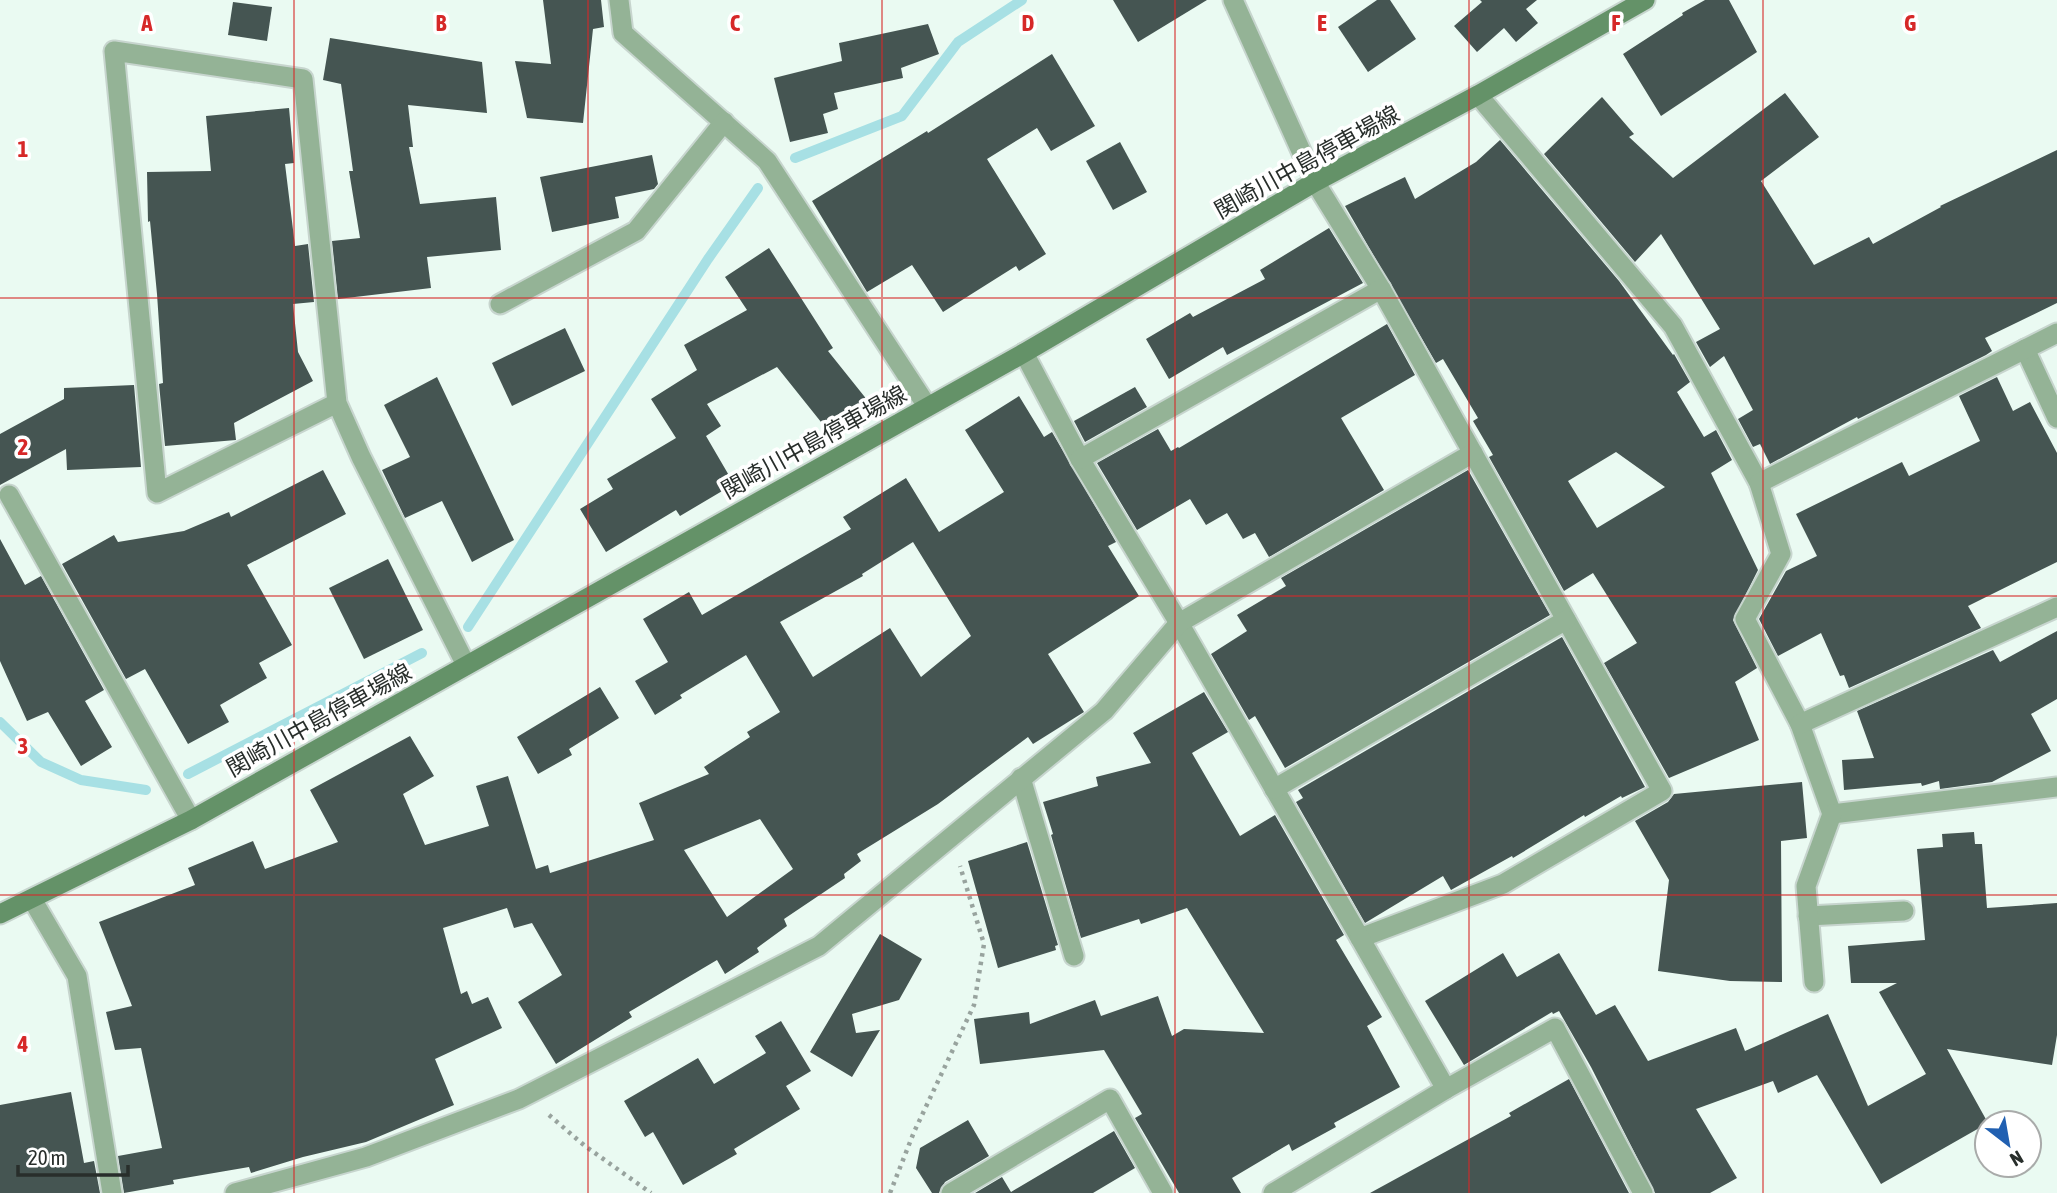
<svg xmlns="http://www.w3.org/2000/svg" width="2057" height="1193" viewBox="0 0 2057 1193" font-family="'Asap Condensed','Noto Sans JP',sans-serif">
  <rect width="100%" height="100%" fill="#eafaf2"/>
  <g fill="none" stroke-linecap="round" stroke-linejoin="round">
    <!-- stream -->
    <g stroke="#a7e0e4" stroke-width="10">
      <path d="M 795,158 L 902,116 L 958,42 L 1022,0"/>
      <path d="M 468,627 L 708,259 L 758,188"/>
      <path d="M 0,722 L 41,762 L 81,780 L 146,790"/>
      <path d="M 188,774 L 422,653"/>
    </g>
  </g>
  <!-- building -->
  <g fill="#455552" fill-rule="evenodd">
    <path d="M 543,0 L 601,0 L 604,27 L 593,29 L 583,123 L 527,118 L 515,61 L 551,64 Z"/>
    <path d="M 1113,0 L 1207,0 L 1138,42 Z"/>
    <path d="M 1377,0 L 1390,0 L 1416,39 L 1368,72 L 1338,27 Z"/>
    <path d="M 1480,0 L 1537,0 L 1526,9 L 1538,23 L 1516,42 L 1504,28 L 1477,52 L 1454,26 L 1482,2 Z"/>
    <path d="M 1705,0 L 1729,0 L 1757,52 L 1661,116 L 1623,54 L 1683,15 L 1682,13 Z"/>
    <path d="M 233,2 L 272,7 L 267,41 L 228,35 Z"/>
    <path d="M 928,24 L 939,54 L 901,68 L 903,78 L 834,93 L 838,109 L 823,114 L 828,133 L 790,142 L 774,78 L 842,61 L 839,43 Z"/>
    <path d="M 330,38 L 482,62 L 487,113 L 408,105 L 413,147 L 409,147 L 420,204 L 496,197 L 501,250 L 427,257 L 431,288 L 338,299 L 332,241 L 360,238 L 349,171 L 353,171 L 341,84 L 323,80 Z"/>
    <path d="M 1052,54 L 1095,126 L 1051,151 L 1037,128 L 987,159 L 1046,254 L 1019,271 L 1016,266 L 943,312 L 912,265 L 867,292 L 812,201 L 927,131 L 928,133 Z"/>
    <path d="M 1785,93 L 1819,137 L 1761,181 L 1814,265 L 1869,237 L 1873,244 L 1941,207 L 1940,206 L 2057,150 L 2057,303 L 1985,338 L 1992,351 L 1986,355 L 1858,419 L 1857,417 L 1770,464 L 1760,444 L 1753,447 L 1738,419 L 1753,410 L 1724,356 L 1710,367 L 1696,342 L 1720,329 L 1661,234 L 1635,262 L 1544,154 L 1602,97 L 1634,134 L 1629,137 L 1673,178 Z"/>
    <path d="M 289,108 L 294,163 L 285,164 L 295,246 L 308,244 L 314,302 L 293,304 L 298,352 L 313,381 L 234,423 L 236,440 L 165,446 L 159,384 L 163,383 L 157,294 L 150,221 L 148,222 L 147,172 L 211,171 L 206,116 Z"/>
    <path d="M 1500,140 L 1619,281 L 1673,355 L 1674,354 L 1690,382 L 1677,392 L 1704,437 L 1716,430 L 1732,460 L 1711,473 L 1758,570 L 1733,620 L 1757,668 L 1735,682 L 1759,740 L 1669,778 L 1604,663 L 1637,643 L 1593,573 L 1564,591 L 1489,457 L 1493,455 L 1473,421 L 1478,418 L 1443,359 L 1436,363 L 1345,206 L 1405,177 L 1415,199 L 1476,162 ZM 1616,452 L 1665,487 L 1597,528 L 1568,481 Z"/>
    <path d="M 1120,142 L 1147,192 L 1113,210 L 1086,161 Z"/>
    <path d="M 652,155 L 658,184 L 654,189 L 615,197 L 619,218 L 552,232 L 540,177 Z"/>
    <path d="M 1329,228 L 1363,283 L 1227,355 L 1223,347 L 1169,379 L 1146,339 L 1190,313 L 1193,317 L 1265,279 L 1260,270 Z"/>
    <path d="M 769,248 L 833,348 L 828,351 L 868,401 L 829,432 L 777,367 L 707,404 L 721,426 L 706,436 L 734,484 L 680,516 L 676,510 L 606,552 L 580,509 L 613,489 L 607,479 L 676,438 L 651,399 L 697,370 L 684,345 L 747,310 L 725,277 Z"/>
    <path d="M 1387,324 L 1415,375 L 1341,418 L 1384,490 L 1269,557 L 1255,533 L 1243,539 L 1227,513 L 1206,525 L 1190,499 L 1137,530 L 1097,463 L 1158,429 L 1171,451 L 1178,447 L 1179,448 Z"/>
    <path d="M 565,328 L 585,371 L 512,406 L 492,363 Z"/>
    <path d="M 437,377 L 514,540 L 472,562 L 442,501 L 405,518 L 382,470 L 410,457 L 384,405 Z"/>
    <path d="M 1997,377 L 2013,411 L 2030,402 L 2057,453 L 2057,562 L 1968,606 L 1981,628 L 1849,688 L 1844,675 L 1840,676 L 1821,633 L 1778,656 L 1759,619 L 1786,571 L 1817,556 L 1796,514 L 1902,462 L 1909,476 L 1980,441 L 1959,396 Z"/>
    <path d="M 134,385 L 141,467 L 67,470 L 66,449 L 0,485 L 0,434 L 64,399 L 64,388 Z"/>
    <path d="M 1135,387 L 1147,407 L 1085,442 L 1074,421 Z"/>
    <path d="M 1019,396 L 1044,437 L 1052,432 L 1116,542 L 1108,546 L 1139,596 L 1048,654 L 1084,712 L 1033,744 L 1028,737 L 938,804 L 857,854 L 861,861 L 844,874 L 845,878 L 784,919 L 787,926 L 757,948 L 759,952 L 725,974 L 717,960 L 629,1012 L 632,1017 L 556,1064 L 518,1002 L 562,975 L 532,923 L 514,928 L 507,908 L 443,928 L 461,994 L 467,991 L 472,1004 L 488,997 L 502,1028 L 435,1059 L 454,1105 L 366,1142 L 303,1157 L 251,1173 L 249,1167 L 173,1180 L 174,1184 L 124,1193 L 118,1156 L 162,1148 L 141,1048 L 115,1050 L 106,1012 L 132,1006 L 99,922 L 195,885 L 188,868 L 253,841 L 265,869 L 338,842 L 310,790 L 410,736 L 434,776 L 403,794 L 425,845 L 489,826 L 476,786 L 508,776 L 536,869 L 548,865 L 550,873 L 654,840 L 639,803 L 709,774 L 704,767 L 750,737 L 747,732 L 780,712 L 746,655 L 680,695 L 682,698 L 655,715 L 635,681 L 668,662 L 643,619 L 689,592 L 702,615 L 851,529 L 843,517 L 906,478 L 939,532 L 1004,492 L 965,430 ZM 913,542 L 971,636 L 921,677 L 890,628 L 813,677 L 780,622 L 863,576 L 862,574 ZM 760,819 L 793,869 L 727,917 L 684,850 Z"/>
    <path d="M 323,470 L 346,514 L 247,565 L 292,645 L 259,663 L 267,678 L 220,705 L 229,722 L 188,744 L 145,669 L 126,679 L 62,564 L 114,535 L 118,542 L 184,531 L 229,512 L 231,517 Z"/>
    <path d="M 1468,470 L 1550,615 L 1285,768 L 1255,716 L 1249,720 L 1211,654 L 1247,631 L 1237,615 L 1286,586 L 1281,578 Z"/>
    <path d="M 0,539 L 25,585 L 41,576 L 104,690 L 85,701 L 112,747 L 81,766 L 48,712 L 27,721 L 0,661 Z"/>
    <path d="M 388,559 L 423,630 L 364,659 L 329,588 Z"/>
    <path d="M 2057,631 L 2057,699 L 2031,714 L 2051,751 L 1992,782 L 1940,789 L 1939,781 L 1922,786 L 1921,783 L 1844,790 L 1842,760 L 1874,758 L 1857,711 L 1993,650 L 2000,662 Z"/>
    <path d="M 1562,637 L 1645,787 L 1622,798 L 1621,796 L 1585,817 L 1584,815 L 1513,858 L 1512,856 L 1451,890 L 1443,876 L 1365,923 L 1296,802 L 1303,798 L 1298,790 Z"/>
    <path d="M 600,687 L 619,718 L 569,749 L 572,755 L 538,774 L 517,737 Z"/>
    <path d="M 1204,692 L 1228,732 L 1192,753 L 1240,836 L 1275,815 L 1344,935 L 1336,940 L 1382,1017 L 1367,1026 L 1400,1087 L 1334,1123 L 1336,1127 L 1292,1151 L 1289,1144 L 1232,1178 L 1241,1193 L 1179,1193 L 1135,1118 L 1142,1114 L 1104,1050 L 980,1064 L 974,1019 L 1029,1012 L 1030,1024 L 1095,1000 L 1101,1016 L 1158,996 L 1172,1036 L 1184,1029 L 1264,1033 L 1187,908 L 1141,924 L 1139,919 L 1081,938 L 1051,835 L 1053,834 L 1043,802 L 1098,786 L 1096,777 L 1151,763 L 1133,733 Z"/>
    <path d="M 1802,782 L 1807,838 L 1781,841 L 1782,982 L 1730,981 L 1658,971 L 1669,880 L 1635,821 L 1668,802 L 1674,794 Z"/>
    <path d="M 1974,832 L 1975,844 L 1982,844 L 1987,908 L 2057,903 L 2057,1035 L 2052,1065 L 1947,1049 L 1988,1123 L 1881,1184 L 1817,1075 L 1778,1093 L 1773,1081 L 1696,1109 L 1737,1178 L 1710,1193 L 1655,1193 L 1591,1067 L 1559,1011 L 1553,1014 L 1552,1012 L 1464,1065 L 1425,1001 L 1503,953 L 1517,977 L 1559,953 L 1596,1015 L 1615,1005 L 1648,1061 L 1736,1028 L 1745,1051 L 1828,1014 L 1868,1106 L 1926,1074 L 1879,992 L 1897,983 L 1851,983 L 1848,946 L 1925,940 L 1917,849 L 1943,847 L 1942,834 Z"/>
    <path d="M 1027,842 L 1058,945 L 1055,946 L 1056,950 L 998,968 L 968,861 Z"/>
    <path d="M 880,934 L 922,959 L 899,1000 L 852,1014 L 856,1033 L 880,1030 L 852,1077 L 810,1052 Z"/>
    <path d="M 781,1021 L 811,1071 L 786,1086 L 800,1109 L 734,1149 L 737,1154 L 683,1185 L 653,1132 L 645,1137 L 624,1101 L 698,1058 L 714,1084 L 766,1053 L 755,1036 Z"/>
    <path d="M 1569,1079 L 1629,1193 L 1370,1193 L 1511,1116 L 1509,1113 Z"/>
    <path d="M 71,1092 L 84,1163 L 94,1161 L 100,1193 L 0,1193 L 0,1105 Z"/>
    <path d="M 968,1120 L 989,1156 L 945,1182 L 939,1193 L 932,1193 L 916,1168 L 920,1148 Z"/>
    <path d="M 1114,1131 L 1135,1168 L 1093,1193 L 975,1193 L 1002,1177 L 1011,1192 Z"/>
  </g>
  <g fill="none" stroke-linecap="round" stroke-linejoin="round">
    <defs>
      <g id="minor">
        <path d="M 619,0 L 623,33 L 767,161 L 927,406"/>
        <path d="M 1478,95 L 1673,326 L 1759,483 L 1781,554 L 1745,619 L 1800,724 L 1832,814 L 2057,787"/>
        <path d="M 500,304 L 636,231 L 724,122"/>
        <path d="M 2025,349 L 2057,418"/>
        <path d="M 1024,353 L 1080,459 L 1179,623 L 1360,938 L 1503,884 L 1662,791 L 1381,289 L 1315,182"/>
        <path d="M 337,403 L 157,493 L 114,51 L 303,79 L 337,403 L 361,457 L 466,665"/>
        <path d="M 1080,459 L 1381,289"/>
        <path d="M 1759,483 L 2057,333"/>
        <path d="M 9,495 L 191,820"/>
        <path d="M 1800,724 L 2057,607"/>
        <path d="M 1021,778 L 1074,956"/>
        <path d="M 1274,789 L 1566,620"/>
        <path d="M 32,899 L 77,976 L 112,1193"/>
        <path d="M 1808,916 L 1904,911"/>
        <path d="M 1360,938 L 1446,1089"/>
        <path d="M 1814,982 L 1806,886 L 1832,814"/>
        <path d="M 235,1193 L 366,1157 L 519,1099 L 819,946 L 1104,711 L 1179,623 L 1473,453"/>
        <path d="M 951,1193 L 1110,1099 L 1163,1193"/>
        <path d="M 1273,1193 L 1446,1089 L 1555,1028 L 1643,1193"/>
      </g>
      <path id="tertiary" d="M 1233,0 L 1315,182"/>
      <path id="secondary" d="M 0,914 L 191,820 L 1024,353 L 1315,182 L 1478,95 L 1645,0"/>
    </defs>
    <!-- minor casing -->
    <use href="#minor" stroke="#c7d5ce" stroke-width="23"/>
    <!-- tertiary casing -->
    <use href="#tertiary" stroke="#c7d5ce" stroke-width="23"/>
    <!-- secondary casing -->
    <use href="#secondary" stroke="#c7d5ce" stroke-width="23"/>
    <!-- path -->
    <g stroke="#98a39e" stroke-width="4.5" stroke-dasharray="3.5 5" stroke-linecap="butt">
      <path d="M 549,1115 L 585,1146 L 651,1193"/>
      <path d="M 890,1193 L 914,1132 L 974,1005 L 984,944 L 960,866"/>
    </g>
    <!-- minor -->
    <use href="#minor" stroke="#94b396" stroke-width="19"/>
    <!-- tertiary -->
    <use href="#tertiary" stroke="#94b396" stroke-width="19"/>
    <!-- secondary -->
    <use href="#secondary" stroke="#649268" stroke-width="19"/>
  </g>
  <!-- grid -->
  <path fill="none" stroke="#d62828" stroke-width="2" stroke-opacity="0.55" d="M 294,0 L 294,1193M 588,0 L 588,1193M 882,0 L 882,1193M 1175,0 L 1175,1193M 1469,0 L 1469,1193M 1763,0 L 1763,1193M 0,298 L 2057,298M 0,596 L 2057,596M 0,895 L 2057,895"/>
  <g text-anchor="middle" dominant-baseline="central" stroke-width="7" stroke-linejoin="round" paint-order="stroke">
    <!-- street labels -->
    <g font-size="23" fill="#282e2b" stroke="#fff">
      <text transform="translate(1307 162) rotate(-29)">関崎川中島停車場線</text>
      <text transform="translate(814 442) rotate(-29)">関崎川中島停車場線</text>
      <text transform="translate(319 720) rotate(-29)">関崎川中島停車場線</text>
    </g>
  </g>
  <g font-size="23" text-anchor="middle" font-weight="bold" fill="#d62828" stroke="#fff" stroke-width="7" stroke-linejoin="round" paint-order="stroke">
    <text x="147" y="31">A</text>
    <text x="441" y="31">B</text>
    <text x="735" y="31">C</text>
    <text x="1028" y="31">D</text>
    <text x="1322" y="31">E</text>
    <text x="1616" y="31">F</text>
    <text x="1910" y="31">G</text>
    <text x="23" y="157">1</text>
    <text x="23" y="455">2</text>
    <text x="23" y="754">3</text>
    <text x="23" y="1052">4</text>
  </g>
  <!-- north arrow -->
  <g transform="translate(2008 1144) rotate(149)"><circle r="33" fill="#ffffff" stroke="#a9abaa" stroke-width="2"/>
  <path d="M0-5L12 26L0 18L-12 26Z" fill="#2160b1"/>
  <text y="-10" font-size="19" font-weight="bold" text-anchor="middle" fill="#282e2b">N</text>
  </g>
  <!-- scale -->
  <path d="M18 1165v10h110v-10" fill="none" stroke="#282e2b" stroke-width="3.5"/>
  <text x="28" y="1165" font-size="21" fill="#282e2b" stroke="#ffffff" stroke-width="5" paint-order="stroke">20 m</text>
</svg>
